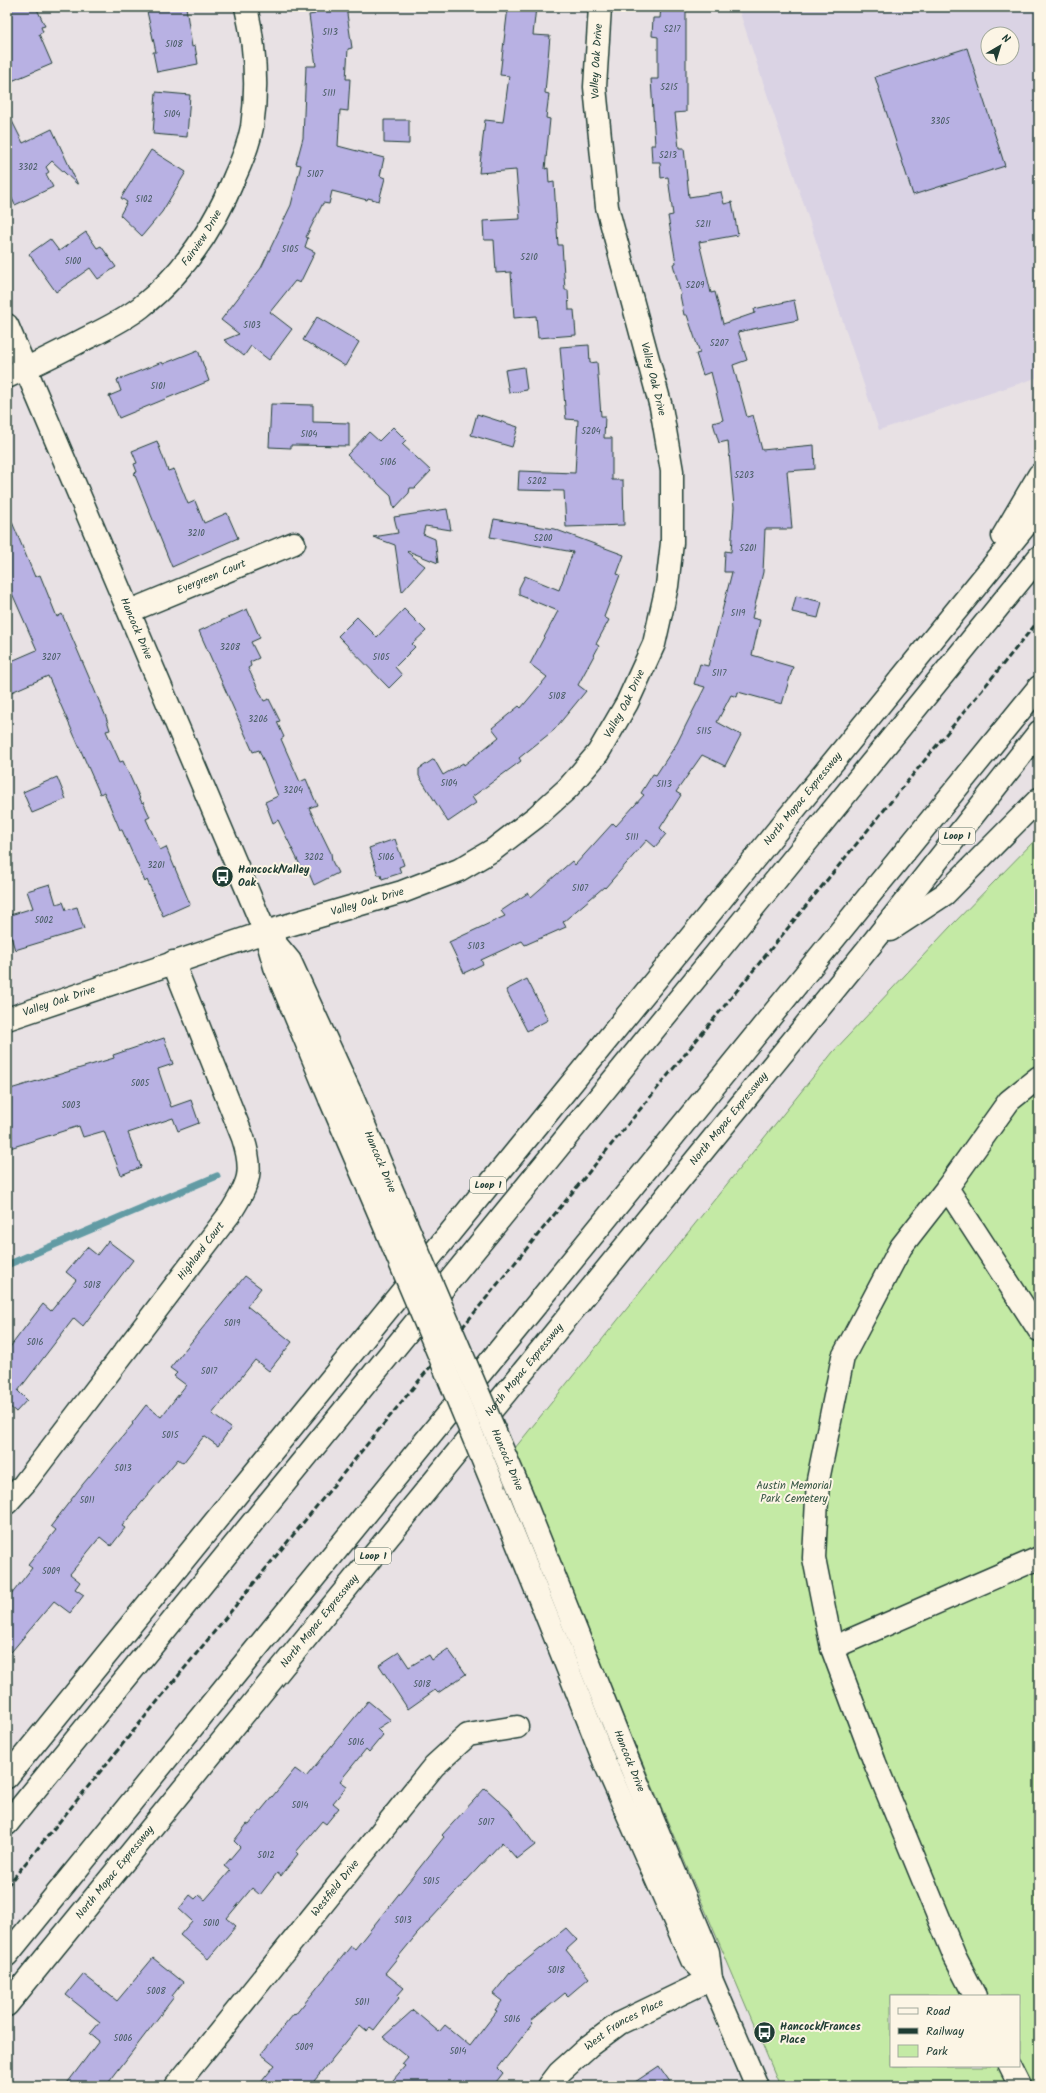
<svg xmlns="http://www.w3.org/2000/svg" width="1046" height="2093" viewBox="0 0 1046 2093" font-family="Kalam,sans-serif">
  <rect width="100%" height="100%" fill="#e8e1e4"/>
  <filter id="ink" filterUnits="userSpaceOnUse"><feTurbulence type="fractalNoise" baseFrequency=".025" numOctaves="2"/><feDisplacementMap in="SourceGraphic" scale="8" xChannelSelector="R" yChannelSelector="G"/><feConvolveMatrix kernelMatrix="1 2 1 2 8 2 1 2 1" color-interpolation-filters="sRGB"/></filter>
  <g filter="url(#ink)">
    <!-- built -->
    <path fill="#dad3e4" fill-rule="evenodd" d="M 738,7 L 1039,7 L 1039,377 L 879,430 ZM 988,34 L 1012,34 L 1012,58 L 988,58 Z"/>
    <!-- green -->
    <path fill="#c4eaa5" stroke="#72946c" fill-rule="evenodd" d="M 1039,836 L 1039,2086 L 780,2086 L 511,1453 L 833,1052 L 950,927 ZM 891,1996 L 1019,1996 L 1019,2066 L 891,2066 Z"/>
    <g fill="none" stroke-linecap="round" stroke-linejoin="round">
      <!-- stream -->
      <path stroke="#629ba4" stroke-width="7" d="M 7,1265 L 217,1176"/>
    </g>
    <!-- building -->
    <g fill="#b8b1e3" stroke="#1f3d34">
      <path d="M 7,7 L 36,7 L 45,26 L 41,27 L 43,32 L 39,34 L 52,64 L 7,83 Z"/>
      <path d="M 146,7 L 186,7 L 192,47 L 195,46 L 198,64 L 157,72 L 153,52 L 156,52 Z"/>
      <path d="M 314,7 L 346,7 L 352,48 L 348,49 L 346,79 L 350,79 L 348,111 L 340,110 L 338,146 L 384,158 L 380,176 L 385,178 L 379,201 L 368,198 L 367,200 L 332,191 L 329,204 L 323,203 L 306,237 L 308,238 L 305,247 L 315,252 L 300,283 L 295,281 L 270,312 L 292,329 L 269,360 L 251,346 L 244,356 L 224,340 L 239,334 L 221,320 L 261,268 L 291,205 L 301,165 L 296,164 L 303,138 L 306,66 L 316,66 L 309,15 L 315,14 Z"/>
      <path d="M 508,7 L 536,7 L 533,35 L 550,36 L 545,93 L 549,94 L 546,118 L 550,119 L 545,169 L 548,168 L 549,183 L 554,182 L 558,245 L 562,245 L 565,290 L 568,290 L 569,310 L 574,310 L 576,335 L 538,338 L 536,316 L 514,318 L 511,272 L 496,273 L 494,240 L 484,240 L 483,221 L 520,219 L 516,170 L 479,173 L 485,120 L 503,122 L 509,76 L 500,75 Z"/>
      <path d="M 661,7 L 686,7 L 686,112 L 675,113 L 679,148 L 684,148 L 689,197 L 721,192 L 724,204 L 732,202 L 738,235 L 699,242 L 711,293 L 715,292 L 723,324 L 755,313 L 754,309 L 794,300 L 798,320 L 738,332 L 747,360 L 733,365 L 747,417 L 753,415 L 762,450 L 814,445 L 815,469 L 787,471 L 792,529 L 765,529 L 763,572 L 752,618 L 760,620 L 752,655 L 793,667 L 782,704 L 738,692 L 737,697 L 731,695 L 717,722 L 741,735 L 725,766 L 702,755 L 676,792 L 681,795 L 660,828 L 666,834 L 655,847 L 647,840 L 605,888 L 604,887 L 563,922 L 566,927 L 525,945 L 522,941 L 481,960 L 483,964 L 464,973 L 449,942 L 505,916 L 501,911 L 528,893 L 531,897 L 572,861 L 575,865 L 613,823 L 616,826 L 644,795 L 641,793 L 653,774 L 656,775 L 677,743 L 705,687 L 694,684 L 700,664 L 708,666 L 732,572 L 724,572 L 725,551 L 731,552 L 734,507 L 728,441 L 719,443 L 713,423 L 723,420 L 711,372 L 703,375 L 696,354 L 700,353 L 687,315 L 684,315 L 680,295 L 681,295 L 673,264 L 676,263 L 668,216 L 673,215 L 668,177 L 661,178 L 660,162 L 652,162 L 651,145 L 655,145 L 651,79 L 658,79 L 658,37 L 652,36 L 653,18 L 660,18 Z"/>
      <path d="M 967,48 L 1005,166 L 913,195 L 875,77 Z"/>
      <path d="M 156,92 L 190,95 L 187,137 L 153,134 Z"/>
      <path d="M 7,111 L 23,143 L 52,129 L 78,185 L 52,161 L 46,167 L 49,172 L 46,174 L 53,187 L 15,205 L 7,188 Z"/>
      <path d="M 384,120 L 409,120 L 409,144 L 384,143 Z"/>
      <path d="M 151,150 L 186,172 L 162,212 L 142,236 L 120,215 L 127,202 L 121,198 Z"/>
      <path d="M 86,232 L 97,248 L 101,246 L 116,267 L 98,279 L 90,268 L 56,292 L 29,254 L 50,239 L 59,251 Z"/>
      <path d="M 317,317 L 359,342 L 345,366 L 303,340 Z"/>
      <path d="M 589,345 L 590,363 L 597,362 L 601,416 L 605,416 L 604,438 L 612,438 L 612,480 L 623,480 L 624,525 L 566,527 L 564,491 L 518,490 L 519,471 L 575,473 L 578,420 L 566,419 L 560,347 Z"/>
      <path d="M 198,350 L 209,381 L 119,418 L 109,396 L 121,391 L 117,380 L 162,362 L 163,364 Z"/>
      <path d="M 524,367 L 527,390 L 509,393 L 505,370 Z"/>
      <path d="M 271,404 L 313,405 L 313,422 L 349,423 L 349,446 L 291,445 L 291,448 L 269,447 Z"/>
      <path d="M 477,414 L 518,427 L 512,447 L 471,435 Z"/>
      <path d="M 393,427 L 406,440 L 402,444 L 431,471 L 415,488 L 410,488 L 409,493 L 394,509 L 391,496 L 347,455 L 369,432 L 379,441 Z"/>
      <path d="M 157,441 L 168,471 L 174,469 L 188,504 L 195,501 L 204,523 L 227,513 L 238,538 L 172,567 L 134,473 L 137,472 L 134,464 L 137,463 L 132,451 Z"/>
      <path d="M 447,509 L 451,530 L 425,526 L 423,534 L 435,539 L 438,563 L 408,551 L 407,552 L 425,566 L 402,592 L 395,545 L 373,537 L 398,533 L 394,517 Z"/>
      <path d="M 7,510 L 35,577 L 40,575 L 57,617 L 62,614 L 106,717 L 110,730 L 106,731 L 120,762 L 123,761 L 142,803 L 143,802 L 150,817 L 146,819 L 160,850 L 166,847 L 190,904 L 163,916 L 147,880 L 145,882 L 122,830 L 120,830 L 104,792 L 100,794 L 48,676 L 7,694 L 7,663 L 37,650 L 7,582 Z"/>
      <path d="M 494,519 L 554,529 L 624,555 L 617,574 L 620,575 L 604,617 L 609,620 L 596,644 L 599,646 L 578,685 L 586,691 L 554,730 L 519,758 L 521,761 L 472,797 L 476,803 L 448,822 L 419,776 L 419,769 L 434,759 L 443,775 L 463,763 L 464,765 L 499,737 L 492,728 L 519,706 L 521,708 L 547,677 L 530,664 L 558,611 L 519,595 L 519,588 L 525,576 L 559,590 L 573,552 L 490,537 Z"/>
      <path d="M 796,596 L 822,602 L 818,618 L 792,612 Z"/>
      <path d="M 247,609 L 260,638 L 251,642 L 259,658 L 250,662 L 251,666 L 248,668 L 264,701 L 269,699 L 280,721 L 277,722 L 284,737 L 281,739 L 300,782 L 306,779 L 317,805 L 309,808 L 331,853 L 332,861 L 338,873 L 314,885 L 308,871 L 304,873 L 278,820 L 273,823 L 265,802 L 278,796 L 259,750 L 253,752 L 199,631 Z"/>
      <path d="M 404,609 L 426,631 L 412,644 L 415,647 L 395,667 L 402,675 L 389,688 L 338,636 L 357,617 L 377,637 Z"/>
      <path d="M 57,777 L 66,799 L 32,813 L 23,792 Z"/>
      <path d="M 395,839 L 404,865 L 399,867 L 401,873 L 382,879 L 381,875 L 378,875 L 369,848 Z"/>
      <path d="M 50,884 L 56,904 L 63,902 L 66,910 L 77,907 L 84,929 L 15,950 L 7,924 L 7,916 L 33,908 L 27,891 Z"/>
      <path d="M 527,979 L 548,1020 L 527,1031 L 506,990 Z"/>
      <path d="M 164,1038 L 173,1064 L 158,1069 L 171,1107 L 191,1100 L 199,1123 L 178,1131 L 173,1118 L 128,1133 L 141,1167 L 121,1175 L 104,1131 L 83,1137 L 79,1126 L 7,1149 L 7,1090 L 114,1058 L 113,1055 Z"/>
      <path d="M 108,1241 L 133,1260 L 83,1326 L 74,1318 L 18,1391 L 27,1400 L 16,1412 L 8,1405 L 7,1406 L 7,1351 L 43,1304 L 51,1311 L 76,1280 L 66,1272 L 87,1247 L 97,1255 Z"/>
      <path d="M 245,1276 L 261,1288 L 247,1306 L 292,1342 L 269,1371 L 255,1360 L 212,1414 L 231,1428 L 218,1446 L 204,1436 L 183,1463 L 178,1459 L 122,1526 L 125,1528 L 111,1546 L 100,1537 L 70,1574 L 80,1582 L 75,1589 L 84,1595 L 70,1613 L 54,1601 L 7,1657 L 7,1600 L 32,1568 L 28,1565 L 56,1530 L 51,1526 L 83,1484 L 133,1424 L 132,1423 L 146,1405 L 161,1417 L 186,1385 L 174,1376 L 177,1373 L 170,1368 Z"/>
      <path d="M 448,1649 L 466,1674 L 438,1693 L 435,1690 L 408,1709 L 379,1665 L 399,1652 L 409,1667 L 429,1655 L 432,1660 Z"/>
      <path d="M 368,1701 L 391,1720 L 377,1729 L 383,1735 L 369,1752 L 366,1749 L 340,1781 L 347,1786 L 333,1803 L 339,1808 L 326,1824 L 322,1821 L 296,1852 L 298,1854 L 281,1876 L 277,1873 L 260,1895 L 252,1888 L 227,1918 L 236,1926 L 208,1959 L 180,1935 L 192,1921 L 179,1909 L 190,1895 L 195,1899 L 199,1895 L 205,1900 L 230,1871 L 224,1866 L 240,1847 L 234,1841 L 247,1824 L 249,1825 L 295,1769 L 306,1777 Z"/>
      <path d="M 485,1788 L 509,1810 L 535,1845 L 517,1859 L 502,1842 L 417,1934 L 385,1973 L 404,1988 L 397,1996 L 399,1998 L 374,2030 L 370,2027 L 367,2031 L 360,2025 L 310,2086 L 258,2086 L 275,2065 L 261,2054 L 294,2014 L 295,2015 L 351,1946 L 355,1949 L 444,1837 L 442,1835 Z"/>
      <path d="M 566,1928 L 577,1940 L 566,1950 L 589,1978 L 568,1996 L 565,1993 L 531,2021 L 533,2023 L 498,2068 L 503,2073 L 493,2086 L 388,2086 L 405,2066 L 402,2064 L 408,2057 L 383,2037 L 413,2010 L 439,2032 L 445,2025 L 470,2046 L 497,2011 L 495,2010 L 502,2001 L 493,1994 L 510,1973 Z"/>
      <path d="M 153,1958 L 183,1982 L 172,1996 L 174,1997 L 106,2086 L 65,2086 L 99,2041 L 90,2034 L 100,2022 L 66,1995 L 83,1974 L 117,2001 Z"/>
      <path d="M 659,2066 L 673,2086 L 629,2086 Z"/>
    </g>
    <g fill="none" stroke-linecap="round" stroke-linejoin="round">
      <defs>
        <g id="minor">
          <path id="s1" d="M 7,325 L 265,932 L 275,967 L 330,1099"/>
          <path id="s2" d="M 7,377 C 32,366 56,354 81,341 C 101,331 123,321 141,307 C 185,272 214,228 235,176 C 242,161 249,143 252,127 C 258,87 255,46 246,7"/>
          <path id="s3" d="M 130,611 L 294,543"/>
          <path d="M 270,937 L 290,961 L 350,1092"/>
          <path id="s4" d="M 7,1019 L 265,932 L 402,892 L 459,870 L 493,850 L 536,817 L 568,788 L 598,753 L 627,703 L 654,644 L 667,586 L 672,543 L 672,471 L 661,407 L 607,207 L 595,87 L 600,7"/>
          <path d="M 947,1188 L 1039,1330"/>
          <path id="s5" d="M 7,1503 L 24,1484 L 231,1212 C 249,1183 254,1172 243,1138 L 173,962"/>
          <path d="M 832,1648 L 1039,1558"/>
          <path d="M 625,1753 L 708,1952 L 711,1979 L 757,2086"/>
          <path d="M 605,1763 L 692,1960 L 711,1979"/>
          <path d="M 975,1996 L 955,1957 L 875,1763 L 832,1648 L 814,1558 L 818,1480 L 843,1357 L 901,1247 L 947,1188 L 1009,1101 L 1039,1077"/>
          <path d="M 1010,2066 L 1020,2086"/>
          <path id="s6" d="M 176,2086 L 434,1766 L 468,1735 L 517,1727"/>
          <path id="s7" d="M 549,2086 L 559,2073 L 589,2046 L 620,2023 L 711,1979"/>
        </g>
        <g id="highway">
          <path d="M 1003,536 L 1039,475"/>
          <path d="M 890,930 L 945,894 L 1039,799"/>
          <path id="s8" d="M 7,1777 L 1039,509"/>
          <path d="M 7,1824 L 1039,557"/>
          <path d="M 7,1955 L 1039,687"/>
          <path id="s9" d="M 7,2005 L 874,941 L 1039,732"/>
        </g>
      </defs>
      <!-- minor casing -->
      <use href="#minor" stroke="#1f3d34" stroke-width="25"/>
      <!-- highway casing -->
      <use href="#highway" stroke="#1f3d34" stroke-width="25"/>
      <!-- minor -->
      <use href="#minor" stroke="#fcf5e5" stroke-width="22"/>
      <!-- highway -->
      <use href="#highway" stroke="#fcf5e5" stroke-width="22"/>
      <!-- rail -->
      <path stroke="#1f3d34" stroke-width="3" stroke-dasharray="6 3" stroke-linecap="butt" d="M 7,1886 L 1039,620"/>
      <defs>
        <g id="minor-bridge">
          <path id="s10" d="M 350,1092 L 521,1493 L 625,1753"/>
          <path d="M 330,1099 C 425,1319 518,1540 605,1763"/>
        </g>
      </defs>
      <!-- minor-bridge casing -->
      <use href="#minor-bridge" stroke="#1f3d34" stroke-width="25" stroke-linecap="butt"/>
      <!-- minor-bridge -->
      <use href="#minor-bridge" stroke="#fcf5e5" stroke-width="22"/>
    </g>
  </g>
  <!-- icons -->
  <defs>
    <symbol id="bus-disc" viewBox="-11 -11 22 22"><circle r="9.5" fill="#1f3d34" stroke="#fcf5e5"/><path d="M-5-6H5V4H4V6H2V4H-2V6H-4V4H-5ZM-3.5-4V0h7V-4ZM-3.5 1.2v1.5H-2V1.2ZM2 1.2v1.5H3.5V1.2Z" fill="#fff"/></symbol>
  </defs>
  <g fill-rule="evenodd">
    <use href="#bus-disc" x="210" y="864" width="25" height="25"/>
    <use href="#bus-disc" x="752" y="2020" width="25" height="25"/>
  </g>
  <g text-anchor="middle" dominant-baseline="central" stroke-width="4" stroke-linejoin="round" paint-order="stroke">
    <!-- number labels -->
    <g font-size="9" fill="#455a60">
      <text x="672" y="29">5217</text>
      <text x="330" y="32">5113</text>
      <text x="174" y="44">5108</text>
      <text x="669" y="87">5215</text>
      <text x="329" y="93">5111</text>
      <text x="172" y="114">5104</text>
      <text x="940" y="121">3305</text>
      <text x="668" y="155">5213</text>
      <text x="28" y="167">3302</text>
      <text x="315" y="174">5107</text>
      <text x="144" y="199">5102</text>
      <text x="703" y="224">5211</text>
      <text x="290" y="249">5105</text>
      <text x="529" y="257">5210</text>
      <text x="73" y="261">5100</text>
      <text x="695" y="285">5209</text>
      <text x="252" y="325">5103</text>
      <text x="719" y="343">5207</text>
      <text x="158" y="386">5101</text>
      <text x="591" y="431">5204</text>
      <text x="309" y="434">5104</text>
      <text x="388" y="462">5106</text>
      <text x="744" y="475">5203</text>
      <text x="537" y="481">5202</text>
      <text x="196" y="533">3210</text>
      <text x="543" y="538">5200</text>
      <text x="748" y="548">5201</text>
      <text x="738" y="613">5119</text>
      <text x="230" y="647">3208</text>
      <text x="51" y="657">3207</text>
      <text x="381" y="657">5105</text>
      <text x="719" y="673">5117</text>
      <text x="557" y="696">5108</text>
      <text x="258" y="719">3206</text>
      <text x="704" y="731">5115</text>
      <text x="449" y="783">5104</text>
      <text x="664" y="784">5113</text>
      <text x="293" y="790">3204</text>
      <text x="632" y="837">5111</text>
      <text x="314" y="857">3202</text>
      <text x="386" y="857">5106</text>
      <text x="156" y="865">3201</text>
      <text x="580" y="888">5107</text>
      <text x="44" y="920">5002</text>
      <text x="476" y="946">5103</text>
      <text x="140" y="1083">5005</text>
      <text x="71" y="1105">5003</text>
      <text x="92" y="1285">5018</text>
      <text x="232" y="1323">5019</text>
      <text x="35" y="1342">5016</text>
      <text x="209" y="1371">5017</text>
      <text x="170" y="1435">5015</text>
      <text x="123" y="1468">5013</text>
      <text x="87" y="1500">5011</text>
      <text x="51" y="1571">5009</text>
      <text x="422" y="1684">5018</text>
      <text x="356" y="1742">5016</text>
      <text x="300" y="1805">5014</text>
      <text x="486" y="1822">5017</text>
      <text x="266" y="1855">5012</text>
      <text x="431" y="1881">5015</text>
      <text x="403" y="1920">5013</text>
      <text x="211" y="1923">5010</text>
      <text x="556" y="1970">5018</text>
      <text x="156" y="1991">5008</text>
      <text x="362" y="2002">5011</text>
      <text x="512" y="2019">5016</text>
      <text x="123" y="2038">5006</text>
      <text x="304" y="2047">5009</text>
      <text x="458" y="2051">5014</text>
    </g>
    <!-- shield labels -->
    <g fill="#fcf5e5" stroke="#617469" stroke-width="1">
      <rect x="939" y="828" width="36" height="16" rx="3"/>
      <rect x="470" y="1177" width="36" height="16" rx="3"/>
      <rect x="355" y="1548" width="36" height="16" rx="3"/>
    </g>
    <g font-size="10" font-weight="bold" fill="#1f3d34">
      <text x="957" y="836">Loop 1</text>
      <text x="488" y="1185">Loop 1</text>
      <text x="373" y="1556">Loop 1</text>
    </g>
    <!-- street labels -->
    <g font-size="11" fill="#1f3d34" stroke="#fcf5e5">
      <text stroke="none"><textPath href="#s4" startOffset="1375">Valley Oak Drive</textPath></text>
      <text stroke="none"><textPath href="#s2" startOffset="244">Fairview Drive</textPath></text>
      <text transform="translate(653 379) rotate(76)">Valley Oak Drive</text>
      <text stroke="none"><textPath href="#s3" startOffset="88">Evergreen Court</textPath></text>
      <text stroke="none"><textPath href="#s1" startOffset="330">Hancock Drive</textPath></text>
      <text stroke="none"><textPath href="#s4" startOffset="715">Valley Oak Drive</textPath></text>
      <text stroke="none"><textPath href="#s8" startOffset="1261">North Mopac Expressway</textPath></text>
      <text stroke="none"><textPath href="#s4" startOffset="379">Valley Oak Drive</textPath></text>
      <text stroke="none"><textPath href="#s4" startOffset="55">Valley Oak Drive</textPath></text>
      <text stroke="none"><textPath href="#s9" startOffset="1143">North Mopac Expressway</textPath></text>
      <text stroke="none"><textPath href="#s10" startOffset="76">Hancock Drive</textPath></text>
      <text stroke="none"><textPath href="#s5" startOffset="318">Highland Court</textPath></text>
      <text stroke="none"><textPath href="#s9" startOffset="819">North Mopac Expressway</textPath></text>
      <text stroke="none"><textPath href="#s10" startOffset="400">Hancock Drive</textPath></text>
      <text stroke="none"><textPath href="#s9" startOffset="495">North Mopac Expressway</textPath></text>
      <text transform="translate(629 1761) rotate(68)">Hancock Drive</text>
      <text stroke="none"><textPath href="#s9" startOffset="171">North Mopac Expressway</textPath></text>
      <text stroke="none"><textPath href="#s6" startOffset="254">Westfield Drive</textPath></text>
      <text stroke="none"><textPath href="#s7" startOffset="98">West Frances Place</textPath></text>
    </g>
    <!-- poi labels -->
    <g font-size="11" font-weight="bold" fill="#1f3d34" stroke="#fcf5e5" text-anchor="start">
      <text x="238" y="870">Hancock/Valley<tspan x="238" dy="13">Oak</tspan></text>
      <text x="780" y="2027">Hancock/Frances<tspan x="780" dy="13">Place</tspan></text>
    </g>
    <!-- park labels -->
    <g font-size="11" fill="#385745" stroke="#fcf5e5">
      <text x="794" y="1486">Austin Memorial<tspan x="794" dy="13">Park Cemetery</tspan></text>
    </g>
  </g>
  <!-- margin -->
  <rect width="1046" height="2093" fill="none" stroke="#fcf5e5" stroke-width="24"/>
  <rect x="12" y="12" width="1022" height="2069" fill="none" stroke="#1f3d34" stroke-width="1.5" filter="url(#ink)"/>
  <!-- legend -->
  <rect x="890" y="1995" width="130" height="72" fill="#fcf5e5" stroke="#a4ab9e"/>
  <rect x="898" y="2008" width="20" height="6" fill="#fcf5e5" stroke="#a4ab9e"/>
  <text x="926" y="2015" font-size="12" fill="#1f3d34">Road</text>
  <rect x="898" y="2028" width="20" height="6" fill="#1f3d34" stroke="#a4ab9e"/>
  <text x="926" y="2035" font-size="12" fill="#1f3d34">Railway</text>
  <rect x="898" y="2045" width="20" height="12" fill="#c4eaa5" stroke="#a4ab9e"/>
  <text x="926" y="2055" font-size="12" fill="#1f3d34">Park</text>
  <!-- north arrow -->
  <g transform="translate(1000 46) rotate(38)"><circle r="19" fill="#fcf5e5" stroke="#a4ab9e"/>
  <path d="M0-3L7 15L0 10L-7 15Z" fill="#1f3d34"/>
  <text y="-6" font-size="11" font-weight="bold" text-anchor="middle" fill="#1f3d34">N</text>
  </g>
</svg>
